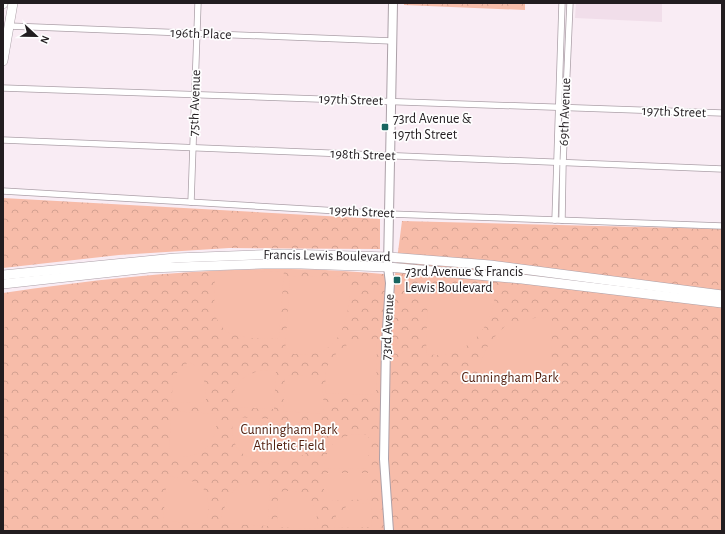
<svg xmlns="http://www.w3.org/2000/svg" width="725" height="534" viewBox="0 0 725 534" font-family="'Alegreya Sans',sans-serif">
  <defs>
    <pattern id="forest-crowns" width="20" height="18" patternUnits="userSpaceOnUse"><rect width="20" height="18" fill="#f7bca9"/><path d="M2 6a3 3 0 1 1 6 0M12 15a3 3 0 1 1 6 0" fill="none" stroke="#d3a191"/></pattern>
  </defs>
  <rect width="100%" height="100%" fill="#f9ecf4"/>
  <!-- built -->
  <path fill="#f1deea" d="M 576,3 L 662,3 L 662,22 L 575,18 Z"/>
  <!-- forest -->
  <g fill="url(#forest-crowns)">
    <path d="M 404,3 L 525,3 L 525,10 L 404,5 Z"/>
    <path d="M 3,198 L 380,219 L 380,249 L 229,248 L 119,255 L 3,268 Z"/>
    <path d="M 402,221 L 722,229 L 722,531 L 3,531 L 3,293 C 96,279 195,268 290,269 C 325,269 360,272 395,275 Z"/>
  </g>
  <!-- pitch -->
  <g fill="#f7bca9">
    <path d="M 284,271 L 279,339 L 248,338 L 226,332 L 214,315 L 215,272 Z"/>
    <path d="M 351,276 C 350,301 348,343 319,352 C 308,356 296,354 285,353 L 290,277 Z"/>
    <path d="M 428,285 L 495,287 C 496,315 480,343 453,353 C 450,354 447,355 444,355 C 438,356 432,354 426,354 Z"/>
    <path d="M 11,296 C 12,308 13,321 3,329 L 3,297 Z"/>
    <path d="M 542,317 L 552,319 L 551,383 L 480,385 L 480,364 L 489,343 L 505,326 L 521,320 Z"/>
    <path d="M 360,341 L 377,341 L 376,395 L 325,393 L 326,368 L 335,355 L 348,344 Z"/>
    <path d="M 188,362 C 205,368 206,387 206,403 L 171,402 L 174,376 Z"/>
    <path d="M 266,370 L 276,371 L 274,409 L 228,407 C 236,385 240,373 266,370 Z"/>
    <path d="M 285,376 C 321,375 325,378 323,414 L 283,411 Z"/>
    <path d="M 171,411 L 217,414 C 216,420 217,428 215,433 C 207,456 190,458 169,456 Z"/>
    <path d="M 233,417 L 274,419 L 271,464 C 241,458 229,449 233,417 Z"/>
    <path d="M 282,420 L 319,424 C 318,439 311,455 295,458 C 290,459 284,457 279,456 Z"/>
    <path d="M 358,434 L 368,435 L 368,468 L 324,469 C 326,446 335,436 358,434 Z"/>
    <path d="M 324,473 L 369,473 L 372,499 L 331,501 L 324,490 Z"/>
    <path d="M 167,476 C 203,481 212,486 207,524 L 163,521 Z"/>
    <path d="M 252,484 L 270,484 L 268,526 L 219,523 L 229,495 L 240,485 Z"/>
    <path d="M 288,491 C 293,491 299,491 304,494 C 316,501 318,517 317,529 L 277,527 L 278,492 Z"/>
    <path d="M 358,503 L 371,504 L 372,527 L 334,528 L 336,516 L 346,507 Z"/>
  </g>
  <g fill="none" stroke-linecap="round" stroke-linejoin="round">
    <defs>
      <g id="street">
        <path d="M 9,26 L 392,41"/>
        <path d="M 3,88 L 722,113"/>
        <path d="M 3,140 L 722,169"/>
        <path d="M 3,191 L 390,214 L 722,226"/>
        <path d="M 191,202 L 198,3"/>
        <path d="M 555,220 L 562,3"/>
        <path d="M 562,220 L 563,164 L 570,3"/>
      </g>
      <path id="secondary" d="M 389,531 L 384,459 L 386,344 L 390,283 L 388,267 L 393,3"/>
      <g id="primary">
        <path d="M 3,4 L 3,3"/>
        <path d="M 3,61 L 13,3"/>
        <path d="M 3,275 L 175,258 L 284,254 L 389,257 L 490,265 L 722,295"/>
        <path d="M 3,284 L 149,268 L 262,264 L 301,264 L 388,267 L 522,279 L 722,303"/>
      </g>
    </defs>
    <!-- street casing -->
    <use href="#street" stroke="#aca0a8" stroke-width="7"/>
    <!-- secondary casing -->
    <use href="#secondary" stroke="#aca0a8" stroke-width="10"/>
    <!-- primary casing -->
    <use href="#primary" stroke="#aca0a8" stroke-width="10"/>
    <!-- street -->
    <use href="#street" stroke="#fff" stroke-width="5.5"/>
    <!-- secondary -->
    <use href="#secondary" stroke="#fff" stroke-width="8"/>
    <!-- primary -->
    <use href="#primary" stroke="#fff" stroke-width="9"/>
  </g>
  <!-- markers -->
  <g fill="#17645f" stroke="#fefefe" stroke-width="1.5">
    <rect x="381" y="123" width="8" height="8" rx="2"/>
    <rect x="393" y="276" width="8" height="8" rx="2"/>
  </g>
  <g text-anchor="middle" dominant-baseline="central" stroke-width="3.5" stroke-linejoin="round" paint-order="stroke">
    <!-- street labels -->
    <g font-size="14" fill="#221d20" stroke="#fefefe">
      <text transform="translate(201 34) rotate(2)">196th Place</text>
      <text transform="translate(351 100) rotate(2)">197th Street</text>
      <text transform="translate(195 103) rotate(-88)">75th Avenue</text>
      <text transform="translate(565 112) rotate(-88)">69th Avenue</text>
      <text transform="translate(674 112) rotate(2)">197th Street</text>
      <text transform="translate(363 155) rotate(2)">198th Street</text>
      <text transform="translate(362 212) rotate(3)">199th Street</text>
      <text transform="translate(327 256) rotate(1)">Francis Lewis Boulevard</text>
      <text transform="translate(388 327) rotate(-87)">73rd Avenue</text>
    </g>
    <!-- poi labels -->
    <g font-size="14" fill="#221d20" stroke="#fefefe" text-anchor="start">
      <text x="393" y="119">73rd Avenue &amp;<tspan x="393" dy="16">197th Street</tspan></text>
      <text x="405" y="272">73rd Avenue &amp; Francis<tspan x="405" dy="16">Lewis Boulevard</tspan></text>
    </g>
    <!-- park labels -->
    <g font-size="14" fill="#511e0d" stroke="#fefefe">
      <text x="510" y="378">Cunningham Park</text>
      <text x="289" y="430">Cunningham Park<tspan x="289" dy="16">Athletic Field</tspan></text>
    </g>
  </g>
  <!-- border -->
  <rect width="725" height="534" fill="none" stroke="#221d20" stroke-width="8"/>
  <!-- north arrow -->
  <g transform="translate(36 36) rotate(112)" stroke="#fefefe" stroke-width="3" paint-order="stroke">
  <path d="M0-3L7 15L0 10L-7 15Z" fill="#221d20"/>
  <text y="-6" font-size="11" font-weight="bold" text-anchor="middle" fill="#221d20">N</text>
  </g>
</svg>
